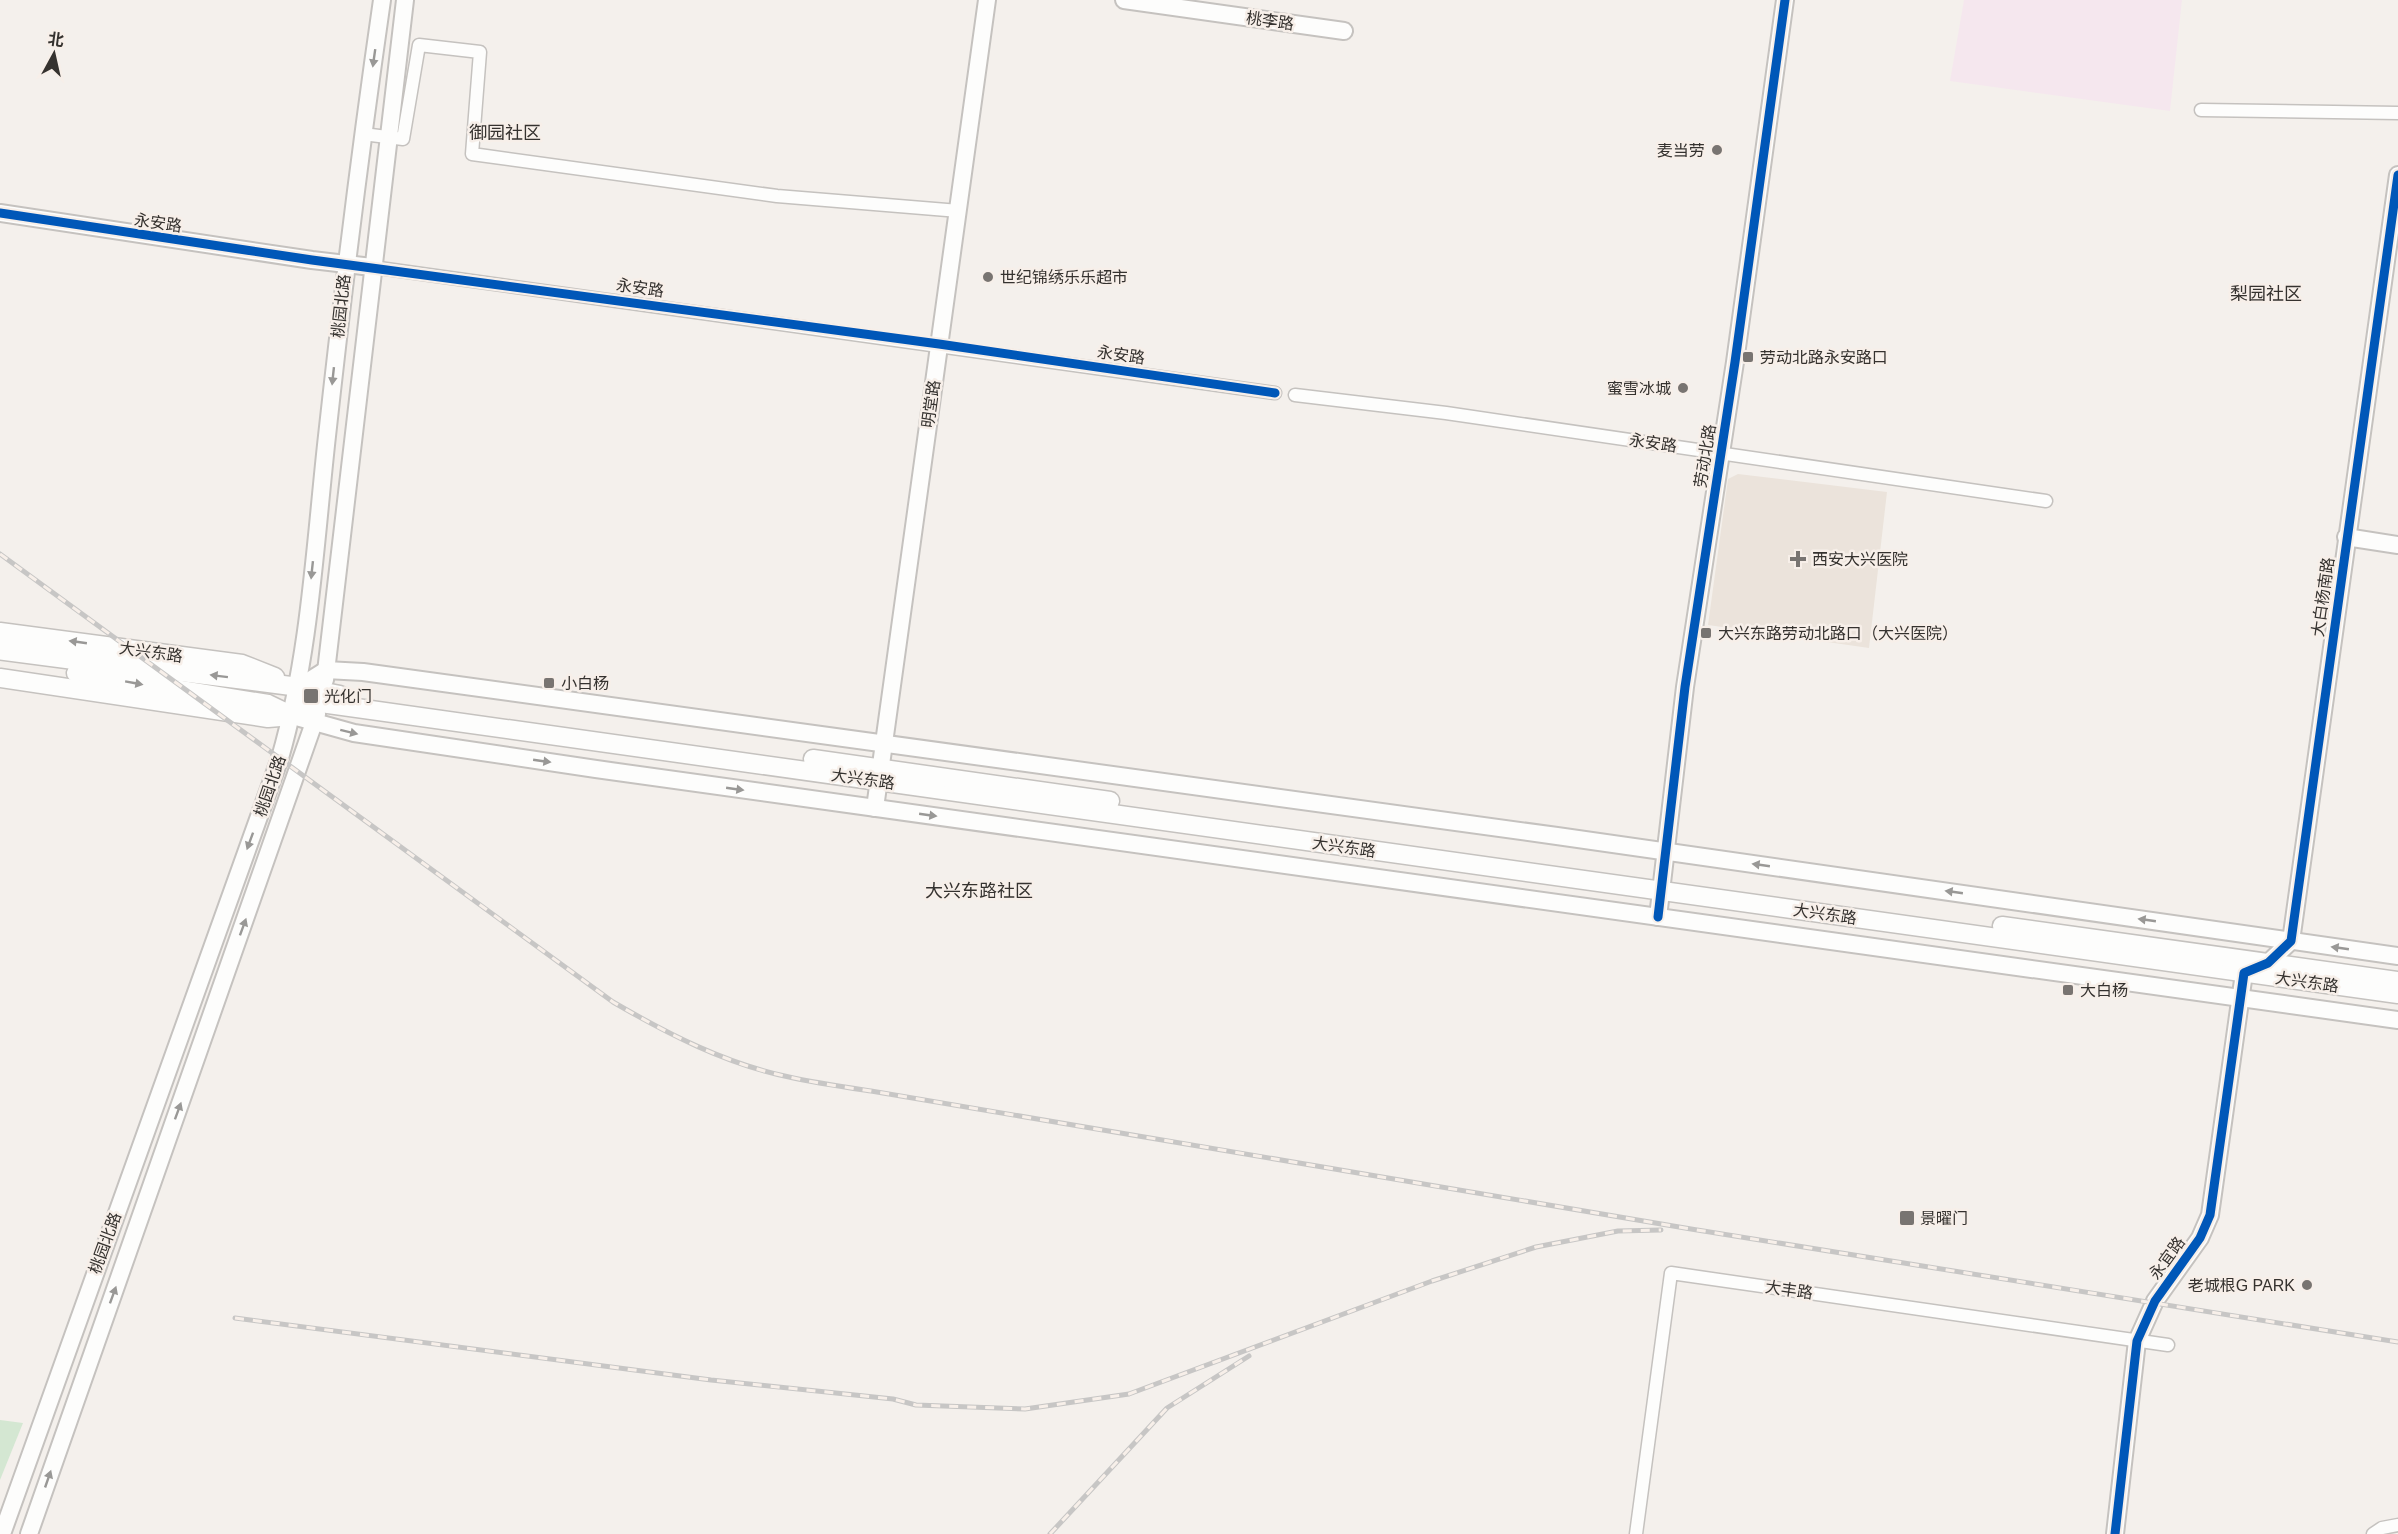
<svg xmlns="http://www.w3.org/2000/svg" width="2398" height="1534" viewBox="0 0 2398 1534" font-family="Arial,'Noto Sans SC',sans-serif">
  <rect width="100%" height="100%" fill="#f4f0ec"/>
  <!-- commercial -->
  <path fill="#f5e7ee" d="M 1964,0 L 2182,0 L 2170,111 L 1950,81 Z"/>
  <!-- built -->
  <path fill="#ebe3db" d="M 1738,474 L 1887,492 L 1869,648 L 1708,625 L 1728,479 Z"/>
  <!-- green -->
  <path fill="#d4e7d2" d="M 0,1420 L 23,1423 L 0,1480 Z"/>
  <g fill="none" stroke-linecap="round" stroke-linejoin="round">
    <defs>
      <g id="street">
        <path d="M 2201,110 L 2398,113"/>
        <path d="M 363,134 L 403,139 L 419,45 L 480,52 L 472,154 L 777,196 L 959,211"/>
        <path d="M 372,267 L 1275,393"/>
        <path d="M 1295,395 L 1446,413 L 2046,501"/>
        <path d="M 1636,1534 L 1671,1273 L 2168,1345"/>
        <path d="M 2373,1534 L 2382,1528 L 2398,1525"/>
      </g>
      <g id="secondary">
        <path d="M 1124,0 L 1344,31"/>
        <path d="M 0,213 L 312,260 L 372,267"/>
        <path d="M 2346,537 L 2398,545"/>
        <path d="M 325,680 L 405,0"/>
        <path d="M 299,687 L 326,670 L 363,672 L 1557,836 L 2398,956"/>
        <path d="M 293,716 L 354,733 L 596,769 L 2398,1020"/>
        <path d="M 875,808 L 987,0"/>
        <path d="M 1658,917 L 1685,687 L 1735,362 L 1785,0"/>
        <path d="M 2,1534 L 280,758 C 310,654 315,544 327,436 C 343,290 361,145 382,0"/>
        <path d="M 29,1534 L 317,714"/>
        <path d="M 2115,1534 L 2137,1341 L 2155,1301 L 2200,1238 L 2210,1215 L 2244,973 L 2268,963 L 2291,941 L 2398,175"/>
      </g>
      <g id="primary">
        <path d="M 0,632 L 242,664 L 275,677"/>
        <path d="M 78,659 L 299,687 L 340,695"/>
        <path d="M 76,673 L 268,704 L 293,716 L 321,703 L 2398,994"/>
        <path d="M 0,678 L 268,718 L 292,716"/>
        <path d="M 813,759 L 1110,801"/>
        <path d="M 2002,926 L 2398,981"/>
      </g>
      <path id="highway" d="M 0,649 L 78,659"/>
    </defs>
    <!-- street casing -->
    <use href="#street" stroke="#c5c2bf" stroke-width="15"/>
    <!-- secondary casing -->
    <use href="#secondary" stroke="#c5c2bf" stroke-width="20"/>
    <!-- primary casing -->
    <use href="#primary" stroke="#c5c2bf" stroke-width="21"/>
    <!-- highway casing -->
    <use href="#highway" stroke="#c5c2bf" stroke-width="24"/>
    <!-- street -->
    <use href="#street" stroke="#fdfdfc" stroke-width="12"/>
    <!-- secondary -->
    <use href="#secondary" stroke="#fdfdfc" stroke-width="16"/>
    <!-- primary -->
    <use href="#primary" stroke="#fdfdfc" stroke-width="18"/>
    <!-- highway -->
    <use href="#highway" stroke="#fdfdfc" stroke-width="21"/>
    <defs>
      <g id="rail">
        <path d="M 0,554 L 613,1002 C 668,1034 726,1064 789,1077 C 816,1083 844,1087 871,1091 L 1691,1229 L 2398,1342"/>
        <path d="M 235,1318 L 711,1380 L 893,1399 L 916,1405 L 1025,1409 L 1129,1394 L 1432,1281 L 1536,1247 L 1618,1231 L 1661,1230"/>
        <path d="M 1050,1534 L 1167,1408 L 1249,1356"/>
      </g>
    </defs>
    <!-- rail casing -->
    <use href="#rail" stroke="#c7c6c5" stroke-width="5"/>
    <!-- rail -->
    <use href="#rail" stroke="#f7efe9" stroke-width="3" stroke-dasharray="9" stroke-linecap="butt"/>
    <defs>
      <g id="cycleway">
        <path d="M 0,213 L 312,260 L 939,344 L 1275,393"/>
        <path d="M 1658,917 L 1685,687 L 1735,362 L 1785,0"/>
        <path d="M 2115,1534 L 2137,1341 L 2155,1301 L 2200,1238 L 2210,1215 L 2244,973 L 2268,963 L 2291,941 L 2398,175"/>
      </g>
    </defs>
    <!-- cycleway casing -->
    <use href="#cycleway" stroke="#f7efe9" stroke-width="13"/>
    <!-- cycleway -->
    <use href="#cycleway" stroke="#0057b8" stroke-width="9"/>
  </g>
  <!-- one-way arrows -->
  <defs><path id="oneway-solid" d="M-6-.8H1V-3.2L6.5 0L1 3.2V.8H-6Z" transform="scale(1.5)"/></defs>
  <g fill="#999896">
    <use href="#oneway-solid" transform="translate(374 58) rotate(98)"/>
    <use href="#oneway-solid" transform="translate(333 376) rotate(96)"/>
    <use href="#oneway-solid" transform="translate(312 570) rotate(96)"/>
    <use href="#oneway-solid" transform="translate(78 642) rotate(-172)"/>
    <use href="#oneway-solid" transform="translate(219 676) rotate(-173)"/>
    <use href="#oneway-solid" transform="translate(134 683) rotate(10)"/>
    <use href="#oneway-solid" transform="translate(349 732) rotate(14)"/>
    <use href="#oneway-solid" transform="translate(542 761) rotate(8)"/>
    <use href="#oneway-solid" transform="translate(735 789) rotate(8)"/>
    <use href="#oneway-solid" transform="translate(928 815) rotate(8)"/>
    <use href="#oneway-solid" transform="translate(250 841) rotate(110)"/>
    <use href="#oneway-solid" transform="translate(1761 865) rotate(-172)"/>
    <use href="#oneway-solid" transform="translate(1954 892) rotate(-172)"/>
    <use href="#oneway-solid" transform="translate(2147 920) rotate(-172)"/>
    <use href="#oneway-solid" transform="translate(243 927) rotate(-70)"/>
    <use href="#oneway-solid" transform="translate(2340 948) rotate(-172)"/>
    <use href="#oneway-solid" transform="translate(178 1111) rotate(-70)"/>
    <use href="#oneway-solid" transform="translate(113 1295) rotate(-70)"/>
    <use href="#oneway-solid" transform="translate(48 1479) rotate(-71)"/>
  </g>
  <!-- markers -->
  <g fill="#787471" stroke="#f7efe9" stroke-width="2">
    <circle cx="1717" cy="150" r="6"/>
    <circle cx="988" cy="277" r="6"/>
    <rect x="1742" y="351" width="12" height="12" rx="3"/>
    <circle cx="1683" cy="388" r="6"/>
    <path d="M1795 550h6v6h6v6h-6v6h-6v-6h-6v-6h6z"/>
    <rect x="1700" y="627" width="12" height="12" rx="3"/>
    <rect x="543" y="677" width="12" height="12" rx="3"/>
    <rect x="303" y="688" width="16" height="16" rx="3"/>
    <rect x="2062" y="984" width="12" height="12" rx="3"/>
    <rect x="1899" y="1210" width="16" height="16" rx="3"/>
    <circle cx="2307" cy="1285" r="6"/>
  </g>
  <g text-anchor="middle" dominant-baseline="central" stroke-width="5" stroke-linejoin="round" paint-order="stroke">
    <!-- street labels -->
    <g font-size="16" fill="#35322f" stroke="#f7efe9">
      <text transform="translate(1270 21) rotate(8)">桃李路</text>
      <text transform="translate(158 223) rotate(8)">永安路</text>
      <text transform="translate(640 288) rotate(8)">永安路</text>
      <text transform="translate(341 306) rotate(-84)">桃园北路</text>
      <text transform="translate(1121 355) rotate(8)">永安路</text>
      <text transform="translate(931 404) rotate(-82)">明堂路</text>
      <text transform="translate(1653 443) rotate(8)">永安路</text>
      <text transform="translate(1705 456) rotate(-81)">劳动北路</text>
      <text transform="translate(2323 597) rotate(-82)">大白杨南路</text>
      <text transform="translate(151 652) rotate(8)">大兴东路</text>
      <text transform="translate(863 779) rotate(8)">大兴东路</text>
      <text transform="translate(270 786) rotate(-71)">桃园北路</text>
      <text transform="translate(1344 847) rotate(8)">大兴东路</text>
      <text transform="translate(1825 914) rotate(8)">大兴东路</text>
      <text transform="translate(2307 982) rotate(8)">大兴东路</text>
      <text transform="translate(105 1243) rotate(-70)">桃园北路</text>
      <text transform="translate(2167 1258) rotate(-54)">永宜路</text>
      <text transform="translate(1789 1290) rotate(8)">大丰路</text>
    </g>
    <!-- poi labels -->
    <g font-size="16" fill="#35322f" stroke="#f7efe9" text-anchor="start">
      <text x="1705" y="150" text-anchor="end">麦当劳</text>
      <text x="1000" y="277">世纪锦绣乐乐超市</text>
      <text x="1760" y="357">劳动北路永安路口</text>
      <text x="1671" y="388" text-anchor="end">蜜雪冰城</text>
      <text x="1812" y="559">西安大兴医院</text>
      <text x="1718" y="633">大兴东路劳动北路口（大兴医院）</text>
      <text x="561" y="683">小白杨</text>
      <text x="324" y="696">光化门</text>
      <text x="2080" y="990">大白杨</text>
      <text x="1920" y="1218">景曜门</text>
      <text x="2295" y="1285" text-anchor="end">老城根G PARK</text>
    </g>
    <!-- neighbourhood labels -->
    <g font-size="18" fill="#35322f" stroke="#f7efe9">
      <text x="505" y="133">御园社区</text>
      <text x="2266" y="294">梨园社区</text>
      <text x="979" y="891">大兴东路社区</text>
    </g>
  </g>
  <!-- north arrow -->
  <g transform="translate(54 54) rotate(8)" stroke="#f7efe9" stroke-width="4.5" paint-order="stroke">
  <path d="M0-4.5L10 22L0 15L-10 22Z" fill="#35322f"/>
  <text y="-9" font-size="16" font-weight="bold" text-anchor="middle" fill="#35322f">北</text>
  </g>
</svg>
